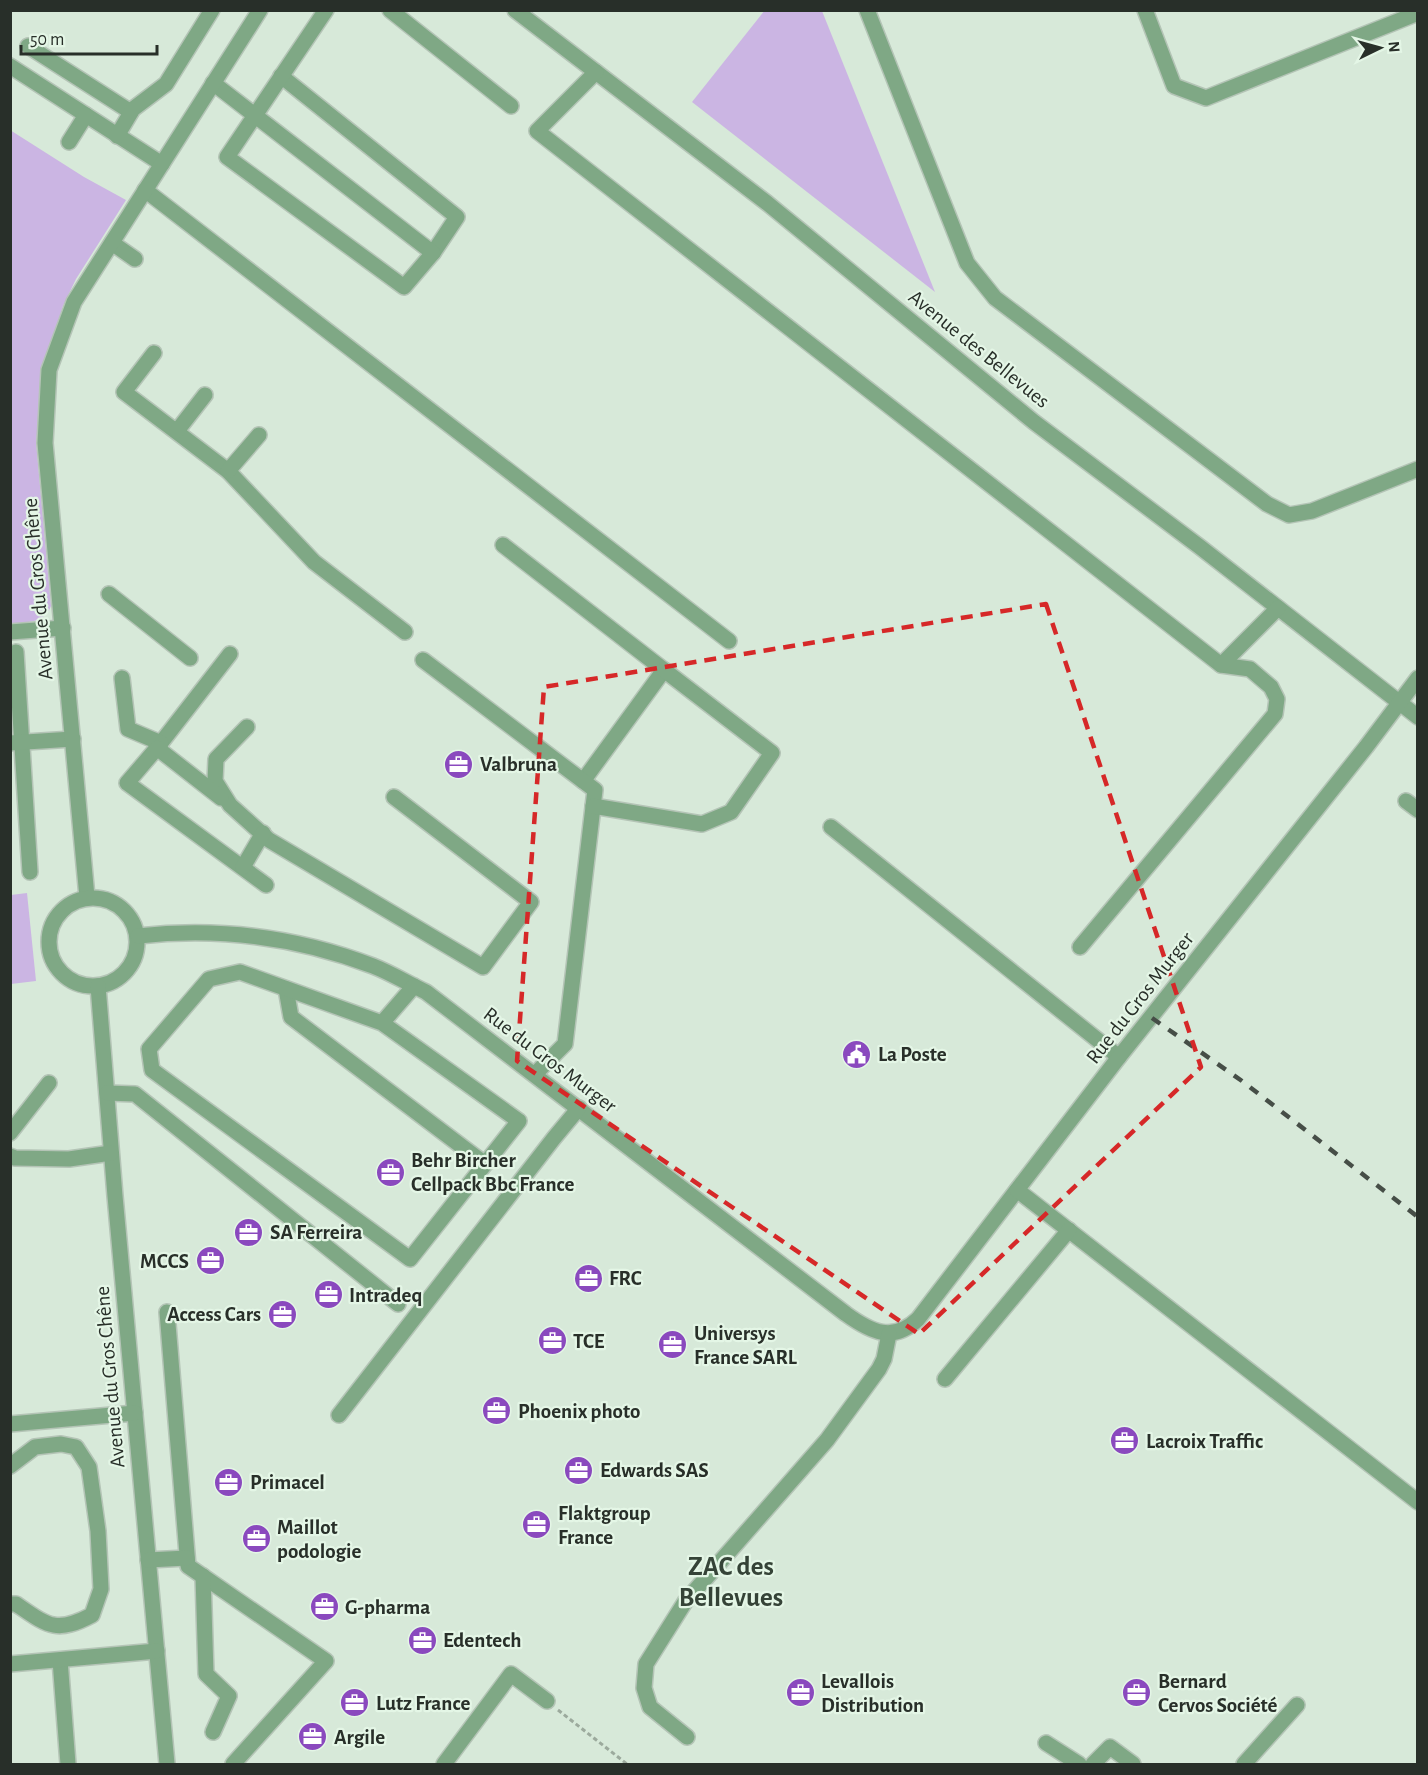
<svg xmlns="http://www.w3.org/2000/svg" width="1428" height="1775" viewBox="0 0 1428 1775" font-family="'Alegreya Sans',sans-serif">
  <rect width="100%" height="100%" fill="#d7e9d9"/>
  <!-- green -->
  <g fill="#cbb5e3">
    <path d="M 765,10 L 822,11 L 935,292 L 692,102 Z"/>
    <path d="M 10,130 L 84,177 L 126,200 L 76,279 L 63,306 L 46,357 L 36,442 L 51,606 C 45,623 25,623 11,623 Z"/>
    <path d="M 27,893 L 36,981 L 11,984 L 11,895 Z"/>
  </g>
  <g fill="none" stroke-linecap="round" stroke-linejoin="round">
    <defs>
      <g id="minor">
        <path d="M 390,10 L 511,106"/>
        <path d="M 515,10 L 767,203 L 1034,422 L 1200,547 L 1418,717"/>
        <path d="M 867,10 L 967,263 L 995,298 L 1267,504 L 1289,515 L 1312,511 L 1418,469"/>
        <path d="M 1145,10 L 1174,86 L 1206,98 L 1418,13"/>
        <path d="M 28,46 L 131,112"/>
        <path d="M 10,66 L 162,164"/>
        <path d="M 596,72 L 537,131 L 1221,665 L 1250,669 L 1271,687 L 1277,699 L 1275,714 L 1080,947"/>
        <path d="M 281,76 L 457,217 L 433,253"/>
        <path d="M 213,83 L 433,253 L 404,287 L 227,157 C 260,108 293,59 326,10"/>
        <path d="M 117,136 L 133,109 L 166,84 L 212,10"/>
        <path d="M 69,142 L 86,115"/>
        <path d="M 145,190 L 729,641"/>
        <path d="M 112,243 L 135,259"/>
        <path d="M 154,353 L 124,392 L 228,471 L 314,562 L 405,632"/>
        <path d="M 177,431 L 205,395"/>
        <path d="M 228,471 L 259,435"/>
        <path d="M 503,545 L 664,670 L 583,781"/>
        <path d="M 109,594 L 190,658"/>
        <path d="M 10,632 L 63,628"/>
        <path d="M 16,652 L 30,872"/>
        <path d="M 230,654 L 157,748 L 127,783 L 266,885"/>
        <path d="M 423,660 L 595,790 L 565,1044 L 535,1074"/>
        <path d="M 1221,665 L 1278,608"/>
        <path d="M 122,678 L 128,729 L 161,743"/>
        <path d="M 247,727 L 216,759 L 215,781 L 230,805 L 269,840 L 483,967 L 531,902 L 394,797"/>
        <path d="M 10,743 L 73,739"/>
        <path d="M 157,748 L 221,798"/>
        <path d="M 1406,801 L 1418,810"/>
        <path d="M 593,806 L 702,824 L 731,812 L 772,753 L 664,670"/>
        <path d="M 831,827 L 1119,1057"/>
        <path d="M 243,867 L 263,833"/>
        <path d="M 87,897 L 45,443 L 49,370 L 74,302 L 260,10"/>
        <circle cx="93" cy="942" r="44"/>
        <path d="M 138,936 C 218,927 297,937 373,966 C 391,973 409,984 426,992 L 846,1314 C 871,1332 893,1343 918,1319 L 1119,1057 L 1366,747 L 1418,678"/>
        <path d="M 98,986 L 115,1196 L 167,1764"/>
        <path d="M 286,989 L 291,1017 L 485,1164"/>
        <path d="M 382,1023 L 240,972 L 209,979 L 149,1049 L 152,1070 L 410,1259 L 519,1121 L 382,1023 L 414,986"/>
        <path d="M 107,1093 L 135,1094 L 398,1304"/>
        <path d="M 10,1133 L 49,1083"/>
        <path d="M 10,1156 L 15,1158 L 69,1159 L 111,1153"/>
        <path d="M 1017,1190 L 1418,1502"/>
        <path d="M 167,1312 L 188,1566 L 326,1661 L 233,1764"/>
        <path d="M 945,1379 L 1069,1230"/>
        <path d="M 339,1415 L 554,1138 L 579,1108"/>
        <path d="M 10,1424 L 135,1413"/>
        <path d="M 10,1466 L 35,1447 L 61,1444 L 76,1447 L 89,1467 L 98,1531 L 101,1589 L 92,1615 C 56,1634 48,1626 16,1604 L 10,1604"/>
        <path d="M 148,1560 L 187,1558"/>
        <path d="M 203,1576 L 206,1674 L 229,1696 L 213,1732"/>
        <path d="M 60,1660 L 68,1764"/>
        <path d="M 10,1664 L 157,1651"/>
        <path d="M 687,1737 L 650,1707 L 644,1688 L 646,1664 L 685,1602 L 827,1440 L 879,1369 L 884,1359 L 889,1334"/>
        <path d="M 1046,1743 L 1079,1764"/>
        <path d="M 444,1764 L 511,1674 L 547,1701"/>
        <path d="M 1093,1764 L 1110,1747 L 1133,1764"/>
        <path d="M 1244,1764 L 1297,1705"/>
      </g>
    </defs>
    <!-- minor casing -->
    <use href="#minor" stroke="#b4c4b6" stroke-width="18"/>
    <!-- path -->
    <path stroke="#9caa9d" stroke-width="3" stroke-dasharray="4.5 3" stroke-linecap="butt" d="M 558,1710 L 627,1764"/>
    <!-- minor -->
    <use href="#minor" stroke="#7fa885" stroke-width="15"/>
    <!-- rail -->
    <path stroke="#464e47" stroke-width="4.5" stroke-dasharray="10 10" stroke-linecap="butt" d="M 1152,1018 L 1242,1081 L 1418,1217"/>
  </g>
  <!-- marked area -->
  <path fill="none" stroke="#d62828" stroke-width="4.5" stroke-dasharray="12 8" stroke-linejoin="round" d="M 1046,604 L 1201,1067 L 919,1334 L 517,1061 L 544,687 Z"/>
  <!-- icons -->
  <defs>
    <symbol id="office-disc" viewBox="-11 -11 22 22"><circle r="9.5" fill="#8a49be" stroke="#e4f6e6"/><path d="M-6-3h4V-5.5h4V-3h4V5H-6ZM-1-4.5V-3h2v-1.5ZM-6 0V1H6V0Z" fill="#fff"/></symbol>
    <symbol id="civic-disc" viewBox="-11 -11 22 22"><circle r="9.5" fill="#8a49be" stroke="#e4f6e6"/><path d="M-.6-6.5H3V-4.5H.6V-3L4-1V1h2V6H-6V1h2V-1L-.6-3ZM-1.2 2.5V6h2.4V2.5Z" fill="#fff"/></symbol>
  </defs>
  <g fill-rule="evenodd">
    <use href="#office-disc" x="442" y="748" width="33" height="33"/>
    <use href="#civic-disc" x="840" y="1038" width="33" height="33"/>
    <use href="#office-disc" x="374" y="1156" width="33" height="33"/>
    <use href="#office-disc" x="232" y="1216" width="33" height="33"/>
    <use href="#office-disc" x="194" y="1244" width="33" height="33"/>
    <use href="#office-disc" x="572" y="1262" width="33" height="33"/>
    <use href="#office-disc" x="312" y="1278" width="33" height="33"/>
    <use href="#office-disc" x="266" y="1298" width="33" height="33"/>
    <use href="#office-disc" x="536" y="1324" width="33" height="33"/>
    <use href="#office-disc" x="656" y="1328" width="33" height="33"/>
    <use href="#office-disc" x="480" y="1394" width="33" height="33"/>
    <use href="#office-disc" x="1108" y="1424" width="33" height="33"/>
    <use href="#office-disc" x="562" y="1454" width="33" height="33"/>
    <use href="#office-disc" x="212" y="1466" width="33" height="33"/>
    <use href="#office-disc" x="520" y="1508" width="33" height="33"/>
    <use href="#office-disc" x="240" y="1522" width="33" height="33"/>
    <use href="#office-disc" x="308" y="1590" width="33" height="33"/>
    <use href="#office-disc" x="406" y="1624" width="33" height="33"/>
    <use href="#office-disc" x="784" y="1676" width="33" height="33"/>
    <use href="#office-disc" x="1120" y="1676" width="33" height="33"/>
    <use href="#office-disc" x="338" y="1686" width="33" height="33"/>
    <use href="#office-disc" x="296" y="1720" width="33" height="33"/>
  </g>
  <g text-anchor="middle" dominant-baseline="central" stroke-width="4.5" stroke-linejoin="round" paint-order="stroke">
    <!-- street labels -->
    <g font-size="21" fill="#282f29" stroke="#e4f6e6">
      <text transform="translate(979 349) rotate(39)">Avenue des Bellevues</text>
      <text transform="translate(38 589) rotate(-95)">Avenue du Gros Chêne</text>
      <text transform="translate(1140 998) rotate(-52)">Rue du Gros Murger</text>
      <text transform="translate(550 1060) rotate(37)">Rue du Gros Murger</text>
      <text transform="translate(110 1377) rotate(-95)">Avenue du Gros Chêne</text>
    </g>
    <!-- poi labels -->
    <g font-size="21" font-weight="bold" fill="#282f29" stroke="#e4f6e6" text-anchor="start">
      <text x="480" y="764">Valbruna</text>
      <text x="878" y="1054">La Poste</text>
      <text x="411" y="1160">Behr Bircher<tspan x="411" dy="24">Cellpack Bbc France</tspan></text>
      <text x="270" y="1232">SA Ferreira</text>
      <text x="189" y="1261" text-anchor="end">MCCS</text>
      <text x="609" y="1278">FRC</text>
      <text x="349" y="1295">Intradeq</text>
      <text x="261" y="1314" text-anchor="end">Access Cars</text>
      <text x="694" y="1333">Universys<tspan x="694" dy="24">France SARL</tspan></text>
      <text x="573" y="1341">TCE</text>
      <text x="518" y="1411">Phoenix photo</text>
      <text x="1146" y="1441">Lacroix Traffic</text>
      <text x="600" y="1470">Edwards SAS</text>
      <text x="250" y="1482">Primacel</text>
      <text x="558" y="1513">Flaktgroup<tspan x="558" dy="24">France</tspan></text>
      <text x="277" y="1527">Maillot<tspan x="277" dy="24">podologie</tspan></text>
      <text x="345" y="1607">G-pharma</text>
      <text x="443" y="1640">Edentech</text>
      <text x="821" y="1681">Levallois<tspan x="821" dy="24">Distribution</tspan></text>
      <text x="1158" y="1681">Bernard<tspan x="1158" dy="24">Cervos Société</tspan></text>
      <text x="376" y="1703">Lutz France</text>
      <text x="334" y="1737">Argile</text>
    </g>
    <!-- district labels -->
    <g font-size="27" font-weight="bold" fill="#354337" stroke="#e4f6e6">
      <text x="731" y="1566">ZAC des<tspan x="731" dy="31">Bellevues</tspan></text>
    </g>
  </g>
  <!-- border -->
  <rect width="1428" height="1775" fill="none" stroke="#282f29" stroke-width="24"/>
  <!-- north arrow -->
  <g transform="translate(1380 48) rotate(85)" stroke="#e4f6e6" stroke-width="4.5" paint-order="stroke">
  <path d="M0-4.5L10 22L0 15L-10 22Z" fill="#282f29"/>
  <text y="-9" font-size="16" font-weight="bold" text-anchor="middle" fill="#282f29">N</text>
  </g>
  <!-- scale -->
  <path d="M21 45v9h136v-9" fill="none" stroke="#282f29" stroke-width="3"/>
  <text x="30" y="45" font-size="18" fill="#282f29" stroke="#e4f6e6" stroke-width="4.5" paint-order="stroke">50 m</text>
</svg>
